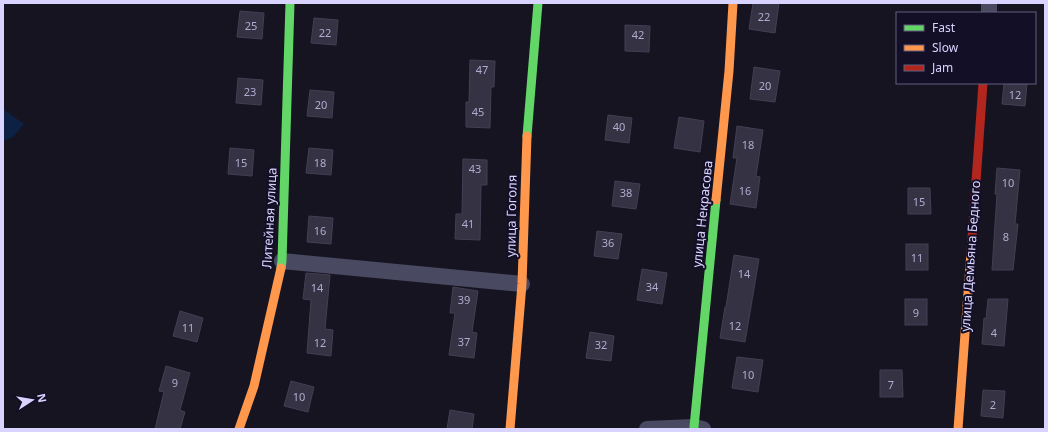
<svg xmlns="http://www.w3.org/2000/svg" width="1048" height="432" viewBox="0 0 1048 432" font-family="'Noto Sans',sans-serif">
  <rect width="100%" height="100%" fill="#161421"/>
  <!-- water -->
  <path fill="#0d2144" d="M 3,109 L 24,124 L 13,137 L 3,141 Z"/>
  <!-- building -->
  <g fill="#343243" stroke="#433f54">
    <path d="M 753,3 L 779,3 L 775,33 L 749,29 Z"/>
    <path d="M 240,11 L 264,13 L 262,39 L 237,37 Z"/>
    <path d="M 314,18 L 338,20 L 336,45 L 311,43 Z"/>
    <path d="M 625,25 L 650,26 L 649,52 L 625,51 Z"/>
    <path d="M 470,60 L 495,61 L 494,87 L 491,87 L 490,128 L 466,127 L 466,102 L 469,102 Z"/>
    <path d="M 754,67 L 780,71 L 775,102 L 750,99 Z"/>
    <path d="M 238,78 L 263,80 L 261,105 L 236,103 Z"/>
    <path d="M 1004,83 L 1027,83 L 1025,106 L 1002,104 Z"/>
    <path d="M 310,90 L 334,92 L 332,118 L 307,116 Z"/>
    <path d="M 608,115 L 632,118 L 629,143 L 605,140 Z"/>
    <path d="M 679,117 L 704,121 L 700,152 L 674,148 Z"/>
    <path d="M 737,126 L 763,130 L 756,176 L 760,177 L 756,208 L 730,204 L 737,158 L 733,158 Z"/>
    <path d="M 230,148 L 254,150 L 252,176 L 228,174 Z"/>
    <path d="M 309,148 L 333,150 L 331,175 L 306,173 Z"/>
    <path d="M 463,159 L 487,160 L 487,185 L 481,185 L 480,240 L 455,239 L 456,214 L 462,214 Z"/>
    <path d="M 997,168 L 1020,170 L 1015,224 L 1018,224 L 1013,270 L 992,270 L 997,194 L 995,194 Z"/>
    <path d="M 615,181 L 640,184 L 636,209 L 612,206 Z"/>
    <path d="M 908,188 L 930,188 L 931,214 L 908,214 Z"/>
    <path d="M 309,216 L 333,218 L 331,244 L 307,242 Z"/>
    <path d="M 597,231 L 622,234 L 618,259 L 594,256 Z"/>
    <rect x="906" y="244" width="22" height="26"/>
    <path d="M 734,255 L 759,259 L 745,342 L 720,338 L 725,307 L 726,307 Z"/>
    <path d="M 642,269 L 667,273 L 662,304 L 637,300 Z"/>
    <path d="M 306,273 L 330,275 L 325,329 L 333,330 L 331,356 L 307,353 L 311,300 L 303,299 Z"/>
    <path d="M 453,287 L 478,291 L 472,332 L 477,333 L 474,358 L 449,355 L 455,313 L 450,313 Z"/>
    <rect x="905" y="299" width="22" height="26"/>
    <path d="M 988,299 L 1008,299 L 1004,346 L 982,344 L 984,318 L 986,319 Z"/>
    <path d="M 180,311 L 203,318 L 197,342 L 173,336 Z"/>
    <path d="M 590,332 L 614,336 L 611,361 L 586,358 Z"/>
    <path d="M 737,357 L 763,360 L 758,392 L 732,388 Z"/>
    <path d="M 166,366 L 190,373 L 180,410 L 185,412 L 180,429 L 155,429 L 164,392 L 159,391 Z"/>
    <path d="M 880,370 L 902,370 L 903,397 L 880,397 Z"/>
    <path d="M 291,381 L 314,387 L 308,412 L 284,406 Z"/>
    <path d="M 983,390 L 1005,391 L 1003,418 L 981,416 Z"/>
    <path d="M 450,410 L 474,414 L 472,429 L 447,429 Z"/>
  </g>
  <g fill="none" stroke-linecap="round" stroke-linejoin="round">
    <!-- street -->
    <g stroke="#4a4962" stroke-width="16">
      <path d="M 989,13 L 989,3"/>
      <path d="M 282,261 L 522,284"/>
      <path d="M 647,429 L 694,427 L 703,429"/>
    </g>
    <!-- fast -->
    <g stroke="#63d668" stroke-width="9">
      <path d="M 527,136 L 538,3"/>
      <path d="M 281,268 L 282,261 L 290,3"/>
      <path d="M 694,427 L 716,200"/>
    </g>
    <!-- slow -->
    <g stroke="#ff974d" stroke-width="9">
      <path d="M 716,200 L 729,71 L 733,3"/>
      <path d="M 239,429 L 254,386 L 281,268"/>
      <path d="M 510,429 L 522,284 L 527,136"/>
      <path d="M 958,429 L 971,252"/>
    </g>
    <!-- jam -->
    <path stroke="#b3261e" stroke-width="9" d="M 971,252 L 983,83"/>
  </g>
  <g text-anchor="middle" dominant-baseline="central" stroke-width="4" stroke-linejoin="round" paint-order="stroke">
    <!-- number labels -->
    <g font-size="11" fill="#b0acd0">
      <text x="764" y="16">22</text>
      <text x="251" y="25">25</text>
      <text x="325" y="32">22</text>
      <text x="638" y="34">42</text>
      <text x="482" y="69">47</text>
      <text x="765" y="85">20</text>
      <text x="250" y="91">23</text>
      <text x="1015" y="94">12</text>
      <text x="321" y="104">20</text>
      <text x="478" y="111">45</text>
      <text x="619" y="126">40</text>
      <text x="748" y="144">18</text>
      <text x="241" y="162">15</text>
      <text x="320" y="162">18</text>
      <text x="475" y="168">43</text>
      <text x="1008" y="182">10</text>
      <text x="745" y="190">16</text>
      <text x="626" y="192">38</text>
      <text x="919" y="201">15</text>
      <text x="468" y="223">41</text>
      <text x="320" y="230">16</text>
      <text x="1006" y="236">8</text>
      <text x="608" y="242">36</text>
      <text x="917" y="257">11</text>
      <text x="744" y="273">14</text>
      <text x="652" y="286">34</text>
      <text x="317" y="287">14</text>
      <text x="464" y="299">39</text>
      <text x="916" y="312">9</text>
      <text x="735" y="325">12</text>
      <text x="188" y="327">11</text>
      <text x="994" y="332">4</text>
      <text x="464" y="341">37</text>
      <text x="320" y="342">12</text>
      <text x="601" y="344">32</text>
      <text x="748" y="374">10</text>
      <text x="175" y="382">9</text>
      <text x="891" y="384">7</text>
      <text x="299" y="396">10</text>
      <text x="993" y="404">2</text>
    </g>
    <!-- street labels -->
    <g font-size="13" fill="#d9d4ff" stroke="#130f26">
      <text transform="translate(702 214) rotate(-84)">улица Некрасова</text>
      <text transform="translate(511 216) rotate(-89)">улица Гоголя</text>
      <text transform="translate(269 218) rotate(-87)">Литейная улица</text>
      <text transform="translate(970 256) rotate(-86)">улица Демьяна Бедного</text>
    </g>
  </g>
  <!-- border -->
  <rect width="1048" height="432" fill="none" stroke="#d9d4ff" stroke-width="8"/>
  <!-- legend -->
  <rect x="896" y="12" width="140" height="72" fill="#130f26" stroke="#625e7d"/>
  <rect x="904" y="25" width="20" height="6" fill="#63d668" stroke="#625e7d"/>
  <text x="932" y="32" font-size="12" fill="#d9d4ff">Fast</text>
  <rect x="904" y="45" width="20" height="6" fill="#ff974d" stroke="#625e7d"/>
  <text x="932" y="52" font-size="12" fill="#d9d4ff">Slow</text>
  <rect x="904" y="65" width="20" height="6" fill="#b3261e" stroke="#625e7d"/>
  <text x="932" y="72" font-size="12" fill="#d9d4ff">Jam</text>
  <!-- north arrow -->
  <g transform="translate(32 400) rotate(78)" stroke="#130f26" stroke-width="3" paint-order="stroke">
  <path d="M0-3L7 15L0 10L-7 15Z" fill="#d9d4ff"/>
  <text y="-6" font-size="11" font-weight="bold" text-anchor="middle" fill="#d9d4ff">N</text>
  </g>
</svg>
